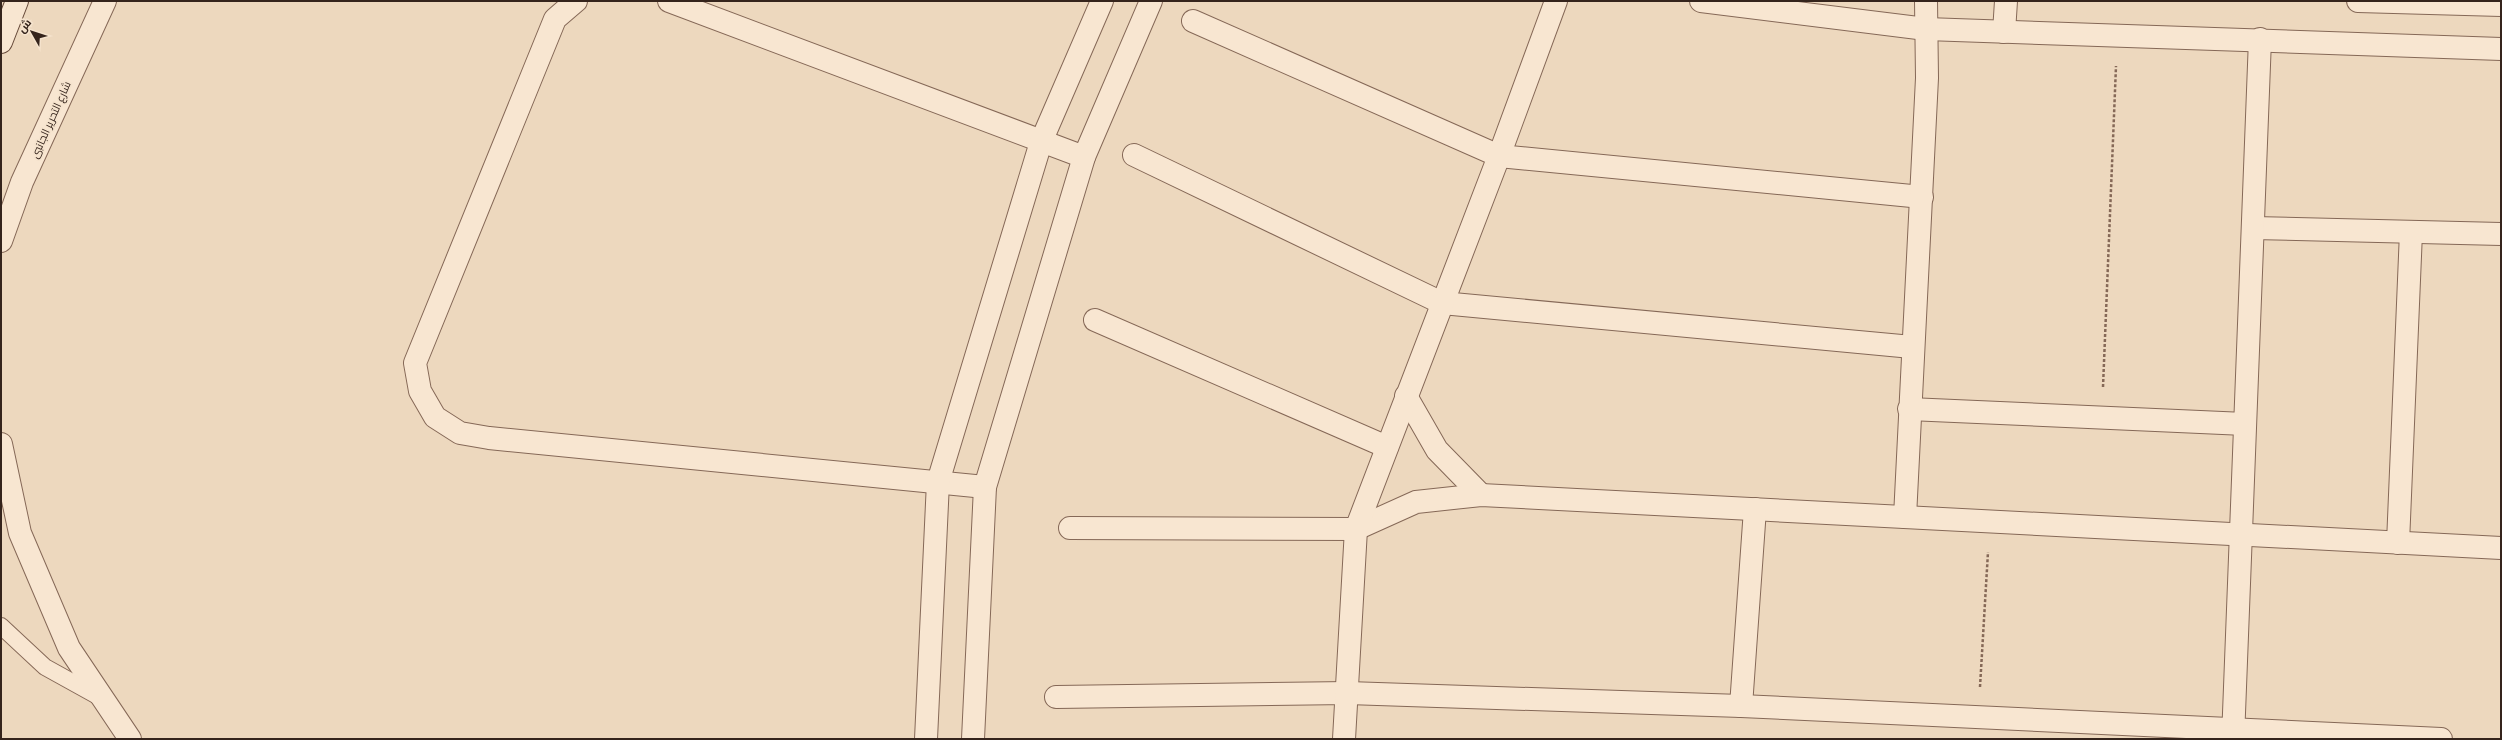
<svg xmlns="http://www.w3.org/2000/svg" width="2502" height="740" viewBox="0 0 2502 740" font-family="Bitter,Cairo,serif">
  <rect width="100%" height="100%" fill="#edd8be"/>
  <g fill="none" stroke-linecap="round" stroke-linejoin="round">
    <defs>
      <path id="lane" d="M 1,626 L 45,667 L 101,698"/>
      <g id="street">
        <path d="M 576,1 L 555,19 L 415,363 L 420,391 L 435,417 L 460,433 L 489,438 L 985,487"/>
        <path d="M 669,1 L 1084,157"/>
        <path d="M 1701,1 L 1926,29 L 2501,49"/>
        <path d="M 2358,1 L 2501,5"/>
        <path d="M 1193,21 L 1499,156 L 1922,197"/>
        <path d="M 2004,32 L 2006,1"/>
        <path d="M 1134,155 L 1442,303 L 1912,347"/>
        <path d="M 2253,228 L 2501,234"/>
        <path d="M 1,241 L 22,182 L 105,1"/>
        <path d="M 1095,320 L 1387,447"/>
        <path d="M 1406,396 L 1437,450 L 1481,495"/>
        <path d="M 1909,409 L 2245,424"/>
        <path d="M 1,444 L 20,533 L 69,648 L 130,739"/>
        <path d="M 1905,517 L 1927,78 L 1926,1"/>
        <path d="M 1070,528 L 1356,529 L 1416,502 L 1481,495 L 2501,548"/>
        <path d="M 2398,543 L 2411,232"/>
        <path d="M 1056,697 L 1348,693 L 1741,706 L 2441,739"/>
        <path d="M 1741,706 L 1755,509"/>
        <path d="M 926,739 L 938,482 L 1041,142 L 1102,1"/>
        <path d="M 973,739 L 985,487 L 1084,157 L 1151,1"/>
        <path d="M 1344,739 L 1356,529 L 1499,156 L 1556,1"/>
        <path d="M 2233,739 L 2260,39"/>
      </g>
      <path id="secondary" d="M 1,42 L 17,1"/>
    </defs>
    <!-- lane casing -->
    <use href="#lane" stroke="#856857" stroke-width="18"/>
    <!-- street casing -->
    <use href="#street" stroke="#856857" stroke-width="24"/>
    <!-- secondary casing -->
    <use href="#secondary" stroke="#674a3a" stroke-width="24"/>
    <!-- path -->
    <g stroke="#856857" stroke-width="2.5" stroke-dasharray="3 2" stroke-linecap="butt">
      <path d="M 2103,387 L 2116,66"/>
      <path d="M 1980,687 L 1988,552"/>
    </g>
    <!-- lane -->
    <use href="#lane" stroke="#f8e6d1" stroke-width="16"/>
    <!-- street -->
    <use href="#street" stroke="#f8e6d1" stroke-width="22"/>
    <!-- secondary -->
    <use href="#secondary" stroke="#f8e6d1" stroke-width="22"/>
  </g>
  <g text-anchor="middle" dominant-baseline="central" stroke-width="3.5" stroke-linejoin="round" paint-order="stroke">
    <!-- street labels -->
    <g font-size="11" fill="#35241c" stroke="#f5e3cd">
      <text transform="translate(51 120) rotate(-66)">شارع التحرير الجانبى</text>
    </g>
  </g>
  <!-- border -->
  <rect width="2502" height="740" fill="none" stroke="#35241c" stroke-width="4"/>
  <!-- north arrow -->
  <g transform="translate(32 32) rotate(309)" stroke="#f5e3cd" stroke-width="3" paint-order="stroke">
  <path d="M0-3L7 15L0 10L-7 15Z" fill="#35241c"/>
  <text y="-6" font-size="11" font-weight="bold" text-anchor="middle" fill="#35241c">ش</text>
  </g>
</svg>
